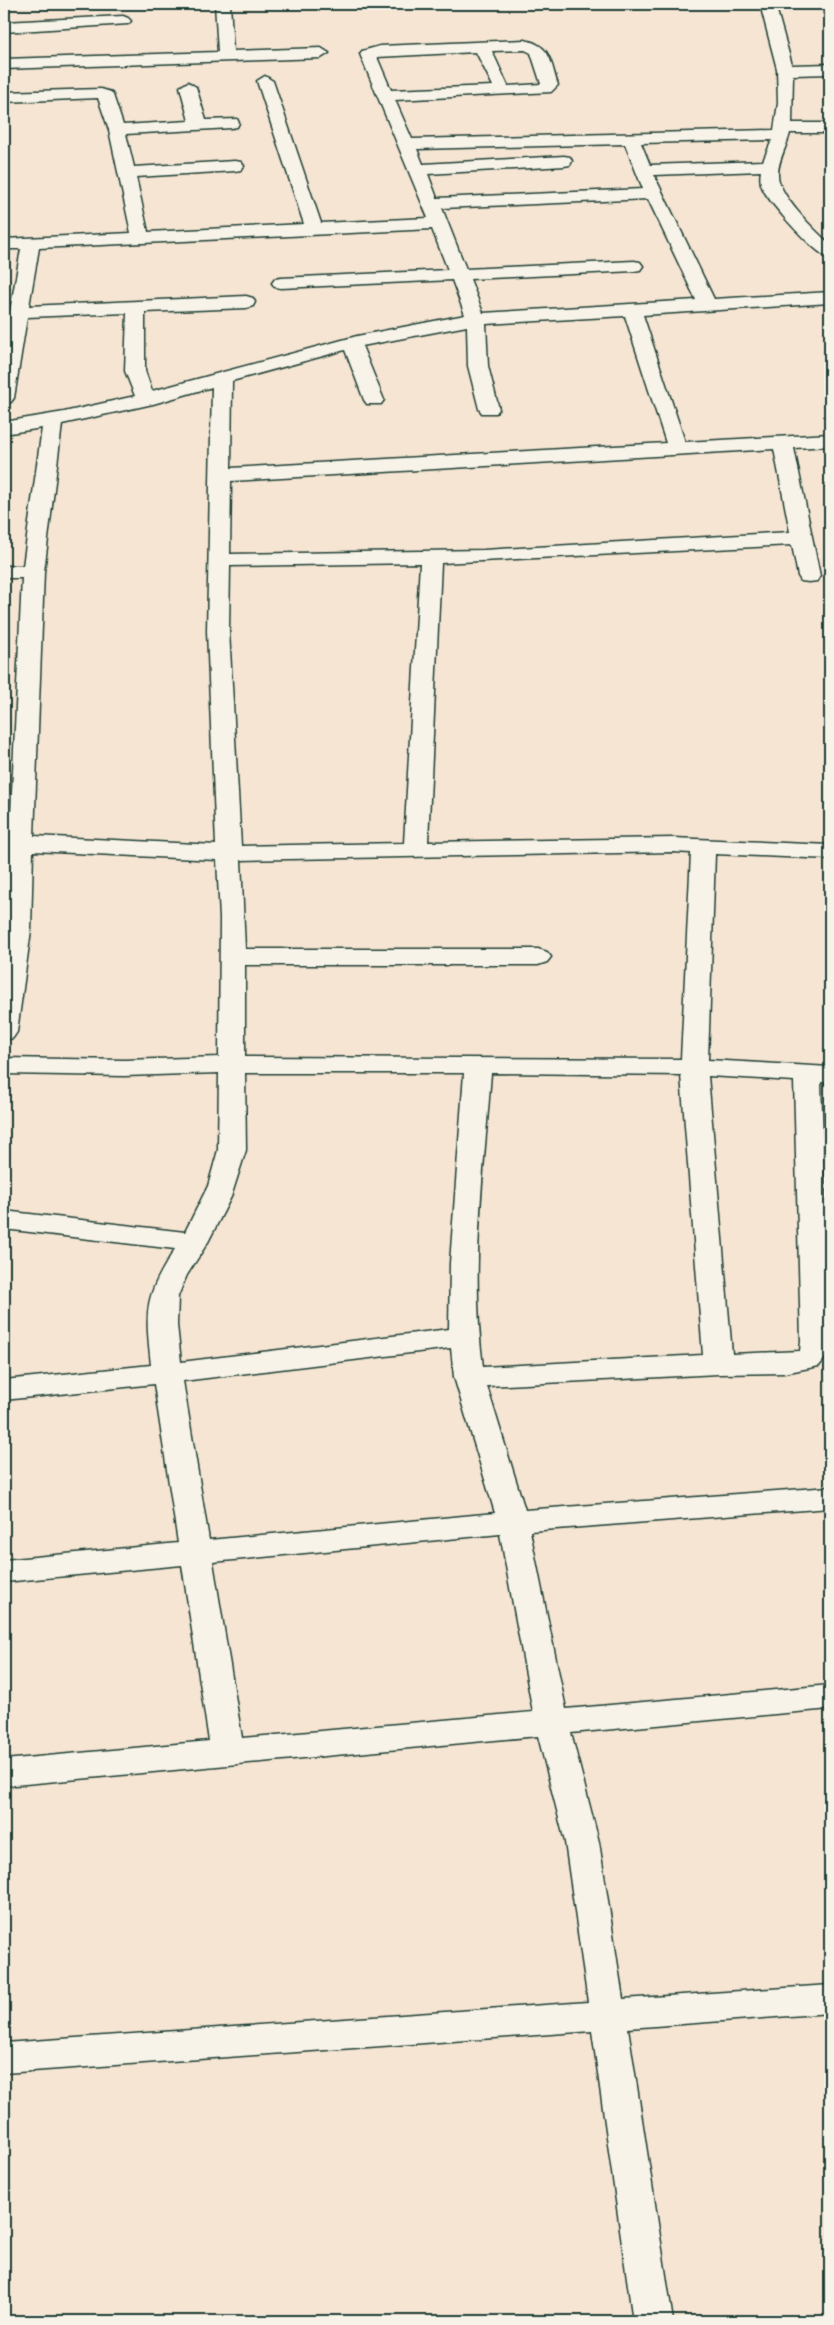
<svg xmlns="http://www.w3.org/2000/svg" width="834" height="2325" viewBox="0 0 834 2325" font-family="Sriracha,sans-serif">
  <rect width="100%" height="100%" fill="#f5e5d2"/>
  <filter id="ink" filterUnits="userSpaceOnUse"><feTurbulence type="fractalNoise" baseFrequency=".02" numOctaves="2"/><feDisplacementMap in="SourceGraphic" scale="10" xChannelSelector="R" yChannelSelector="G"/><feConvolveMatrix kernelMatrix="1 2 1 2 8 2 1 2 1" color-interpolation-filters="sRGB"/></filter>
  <g filter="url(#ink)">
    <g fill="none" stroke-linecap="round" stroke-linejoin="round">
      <defs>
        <g id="minor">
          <path d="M 215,4 L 230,4 L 233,51 L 321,48 L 329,53 L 321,58 L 4,69 L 4,59 L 218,52 Z"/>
          <path d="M 760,4 L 775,4 L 792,65 L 830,64 L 830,74 L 793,75 L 792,123 L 830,123 L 830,133 L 790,133 C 787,146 778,160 778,174 C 777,194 815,231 830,244 L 830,258 C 816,255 768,202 762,187 C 760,182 760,176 761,171 L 654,175 L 714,299 L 830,292 L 830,303 L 643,315 L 685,442 L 830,434 L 830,446 L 794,448 L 820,576 L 817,581 L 809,582 L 801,581 L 798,576 L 792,545 L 441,563 L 428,842 L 673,838 L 830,845 L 830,859 L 715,854 L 708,1060 L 830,1067 L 830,1083 L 821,1082 L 830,1352 L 819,1366 L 784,1373 L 718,1374 L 487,1386 L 525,1510 L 830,1487 L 830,1508 L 530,1531 L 566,1709 L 830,1685 L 830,1709 L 571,1733 L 599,1842 L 623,1999 L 830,1985 L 830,2013 L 628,2028 L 673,2321 L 633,2321 L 592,2031 L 4,2073 L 4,2043 L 588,2002 L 565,1842 L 538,1736 L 4,1786 L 4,1760 L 209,1741 L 182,1565 L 4,1582 L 4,1560 L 178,1543 L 154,1384 L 4,1400 L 4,1380 L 151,1365 C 145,1308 144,1298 175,1249 L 4,1229 L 4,1211 L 185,1232 L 208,1186 L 218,1150 L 219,1073 L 124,1076 L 4,1074 L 4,1058 L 124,1060 L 219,1057 L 220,918 L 217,860 L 33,851 L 31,930 L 17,1032 L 13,1038 L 4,1040 L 4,942 L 9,849 L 4,849 L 4,835 L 10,835 L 22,578 L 4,578 L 4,566 L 23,566 L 42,428 L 4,434 L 4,422 L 64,412 L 135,396 L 125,371 L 127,313 L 27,317 L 14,398 L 11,402 L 4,404 L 4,345 L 21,249 L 4,249 L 4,239 L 131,233 L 109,130 L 98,98 L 4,102 L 4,92 L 101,89 L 111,92 L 113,95 L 123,125 L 189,121 L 180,87 L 188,82 L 196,87 L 206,120 L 237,119 L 239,123 L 237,127 L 231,128 L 126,134 L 134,167 L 235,161 L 241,162 L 244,166 L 241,170 L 235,171 L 136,177 L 148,232 L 304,224 L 257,81 L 265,76 L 273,81 L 321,223 L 428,218 L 360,54 L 362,51 L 380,46 L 525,40 C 552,46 550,62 558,85 L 551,92 L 395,100 L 412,139 L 774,130 L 778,103 L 777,69 ZM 525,50 L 531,53 L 541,84 L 508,86 L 492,51 ZM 476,52 L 493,86 L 391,90 L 377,57 ZM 772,140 L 763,161 L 650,165 L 641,143 ZM 625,144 L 643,189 L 437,198 L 428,174 L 564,166 L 570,165 L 572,161 L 570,157 L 564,156 L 423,164 L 417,149 ZM 648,199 L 696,300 L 483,313 L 470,279 L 634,271 L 640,270 L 643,266 L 640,262 L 634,261 L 466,269 L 442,208 ZM 432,229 L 448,270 L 281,278 L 275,279 L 272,283 L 275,287 L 281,288 L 452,280 L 465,315 L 357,336 L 152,391 L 145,371 L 145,312 L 246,308 L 253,306 L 255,302 L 253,298 L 246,296 L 29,306 L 39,248 ZM 625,316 L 666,443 L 231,468 L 232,381 L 345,350 L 364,400 L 367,404 L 381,404 L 384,400 L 362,346 L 467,326 L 468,366 L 479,409 L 482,413 L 496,413 L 499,409 L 488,366 L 486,324 ZM 212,387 L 207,631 L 216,845 L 34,836 L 44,572 L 62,424 L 153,404 ZM 774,449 L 790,532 L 484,550 L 230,554 L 231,481 ZM 420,563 L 404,843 L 241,846 L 229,631 L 230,566 ZM 673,852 L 691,853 L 681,1059 L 245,1057 L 245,965 L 538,965 L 547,962 L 551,957 L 547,952 L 538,949 L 245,949 L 241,860 ZM 245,1073 L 464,1073 L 450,1263 L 449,1329 L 181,1362 L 177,1325 L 178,1296 L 187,1275 L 208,1242 L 231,1197 L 246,1150 ZM 491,1073 L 681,1075 L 703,1355 L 483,1367 C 470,1270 484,1170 491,1073 ZM 708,1076 L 794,1081 L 801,1341 L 800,1351 L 732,1354 ZM 451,1348 L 454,1377 L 495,1513 L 209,1540 L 183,1381 ZM 500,1534 L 533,1712 L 242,1738 L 213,1562 Z"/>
          <path d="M 123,16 L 128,18 L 131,21 L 128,24 L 4,32 L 4,22 Z"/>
        </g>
      </defs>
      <!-- minor casing -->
      <use href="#minor" stroke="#1f3d34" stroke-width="3"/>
      <!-- minor -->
      <use href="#minor" fill="#f7f3e8" fill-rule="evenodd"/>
    </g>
  </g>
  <!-- margin -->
  <rect width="834" height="2325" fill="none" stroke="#f7f3e8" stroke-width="20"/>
  <rect x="10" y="10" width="814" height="2305" fill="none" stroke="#1f3d34" stroke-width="2" filter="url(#ink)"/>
</svg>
